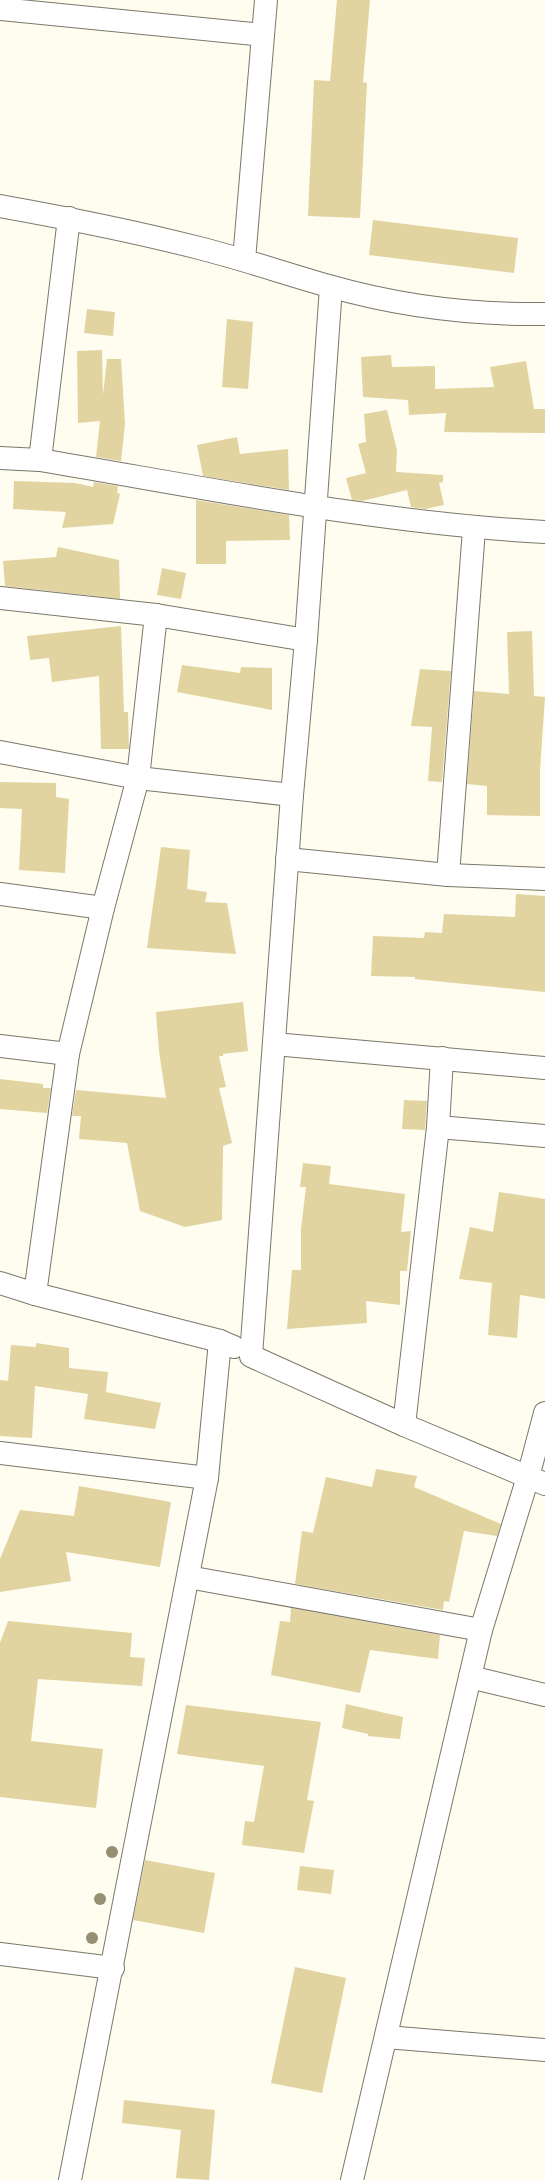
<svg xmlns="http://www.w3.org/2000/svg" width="545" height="2180" viewBox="0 0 545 2180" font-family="Barlow,sans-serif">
  <rect width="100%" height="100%" fill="#fffcf0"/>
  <!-- building -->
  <g fill="#e2d4a1">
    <path d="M 337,0 L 370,0 L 363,82 L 367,83 L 360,218 L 308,216 L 314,80 L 330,81 Z"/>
    <path d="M 373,220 L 518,238 L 514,273 L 369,255 Z"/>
    <path d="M 87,309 L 115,312 L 113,336 L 84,333 Z"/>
    <path d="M 227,319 L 253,322 L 248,389 L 222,387 Z"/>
    <path d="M 102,350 L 103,395 L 107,359 L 121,359 L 125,424 L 121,461 L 96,457 L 100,421 L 78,423 L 77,351 Z"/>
    <path d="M 391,355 L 392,367 L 435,366 L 435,389 L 494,387 L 490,367 L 526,361 L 534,409 L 545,409 L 545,433 L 444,432 L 446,413 L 409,415 L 408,400 L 363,397 L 361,357 Z"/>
    <path d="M 387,410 L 397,450 L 396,472 L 443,475 L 443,482 L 439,483 L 444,505 L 425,509 L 411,507 L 407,490 L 362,501 L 352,500 L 346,478 L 366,473 L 358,444 L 366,442 L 364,414 Z"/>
    <path d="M 237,437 L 240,454 L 288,449 L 289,490 L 203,476 L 197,445 Z"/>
    <path d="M 14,481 L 75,483 L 93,487 L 94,482 L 118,486 L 117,493 L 120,494 L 113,524 L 62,528 L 66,512 L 13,509 Z"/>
    <path d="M 196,500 L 289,515 L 290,540 L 226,541 L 226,564 L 196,564 Z"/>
    <path d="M 58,547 L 119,560 L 120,599 L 5,586 L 3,561 L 56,557 Z"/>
    <path d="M 162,568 L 186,573 L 181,599 L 157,595 Z"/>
    <path d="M 121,626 L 124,712 L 128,712 L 129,749 L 101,749 L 99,676 L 52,682 L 49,658 L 30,660 L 27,636 Z"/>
    <path d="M 532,631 L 534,696 L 545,697 L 540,770 L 540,816 L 487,815 L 487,786 L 467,784 L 474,691 L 509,694 L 507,632 Z"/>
    <path d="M 182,665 L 240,673 L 241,667 L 272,668 L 272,710 L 177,692 Z"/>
    <path d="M 420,669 L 451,671 L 442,782 L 428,781 L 432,727 L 411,726 Z"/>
    <path d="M 0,782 L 56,783 L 56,797 L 69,799 L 65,873 L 19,870 L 22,809 L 0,808 Z"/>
    <path d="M 161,847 L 190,850 L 187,889 L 207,892 L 205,902 L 227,903 L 236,954 L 147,948 Z"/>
    <path d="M 516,894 L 545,896 L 545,992 L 415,979 L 415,977 L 371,976 L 373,936 L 424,938 L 425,932 L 442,933 L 444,914 L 515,917 Z"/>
    <path d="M 243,1002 L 248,1051 L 223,1054 L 223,1056 L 219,1056 L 226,1087 L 219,1088 L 232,1143 L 223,1146 L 222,1220 L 185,1227 L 140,1211 L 127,1143 L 79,1139 L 81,1116 L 72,1116 L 76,1090 L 166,1098 L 159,1051 L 156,1012 Z"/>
    <path d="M 0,1079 L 43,1084 L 43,1088 L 51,1088 L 47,1113 L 0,1109 Z"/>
    <path d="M 404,1100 L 427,1101 L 425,1130 L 402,1129 Z"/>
    <path d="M 303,1163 L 331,1166 L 329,1184 L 405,1194 L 401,1232 L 411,1231 L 407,1271 L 400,1271 L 400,1305 L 366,1301 L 367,1323 L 287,1329 L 292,1270 L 301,1270 L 301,1229 L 306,1187 L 300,1187 Z"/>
    <path d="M 499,1192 L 545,1199 L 545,1299 L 520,1295 L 517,1338 L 488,1335 L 492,1283 L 459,1279 L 470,1227 L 493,1232 Z"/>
    <path d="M 36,1343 L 69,1348 L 69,1368 L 108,1372 L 106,1392 L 161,1403 L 155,1429 L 84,1419 L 88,1394 L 35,1386 L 32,1438 L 0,1436 L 0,1380 L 8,1381 L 11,1345 L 36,1347 Z"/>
    <path d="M 376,1469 L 417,1476 L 414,1487 L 501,1524 L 497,1536 L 464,1531 L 449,1602 L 444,1601 L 443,1610 L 295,1584 L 302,1531 L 313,1533 L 326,1477 L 372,1487 Z"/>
    <path d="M 79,1486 L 171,1502 L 160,1567 L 66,1552 L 71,1581 L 0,1592 L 0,1559 L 20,1510 L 74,1516 Z"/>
    <path d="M 291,1608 L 440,1635 L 438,1659 L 370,1650 L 360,1693 L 271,1675 L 280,1621 L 290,1622 Z"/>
    <path d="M 8,1621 L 132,1633 L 130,1657 L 145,1658 L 142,1686 L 38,1679 L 31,1741 L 103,1749 L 96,1808 L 0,1797 L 0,1643 Z"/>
    <path d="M 346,1704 L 403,1717 L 400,1739 L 368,1736 L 368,1734 L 342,1728 Z"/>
    <path d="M 186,1705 L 321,1722 L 307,1800 L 314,1801 L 304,1853 L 242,1845 L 245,1821 L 254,1822 L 264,1766 L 177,1754 Z"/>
    <path d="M 145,1860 L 215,1873 L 204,1933 L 133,1920 Z"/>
    <path d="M 300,1866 L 334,1870 L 331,1894 L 297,1890 Z"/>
    <path d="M 295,1967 L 346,1978 L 322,2093 L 271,2083 Z"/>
    <path d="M 124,2100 L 215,2110 L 209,2180 L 176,2178 L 181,2130 L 122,2123 Z"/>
  </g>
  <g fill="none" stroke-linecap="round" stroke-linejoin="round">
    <defs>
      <g id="minor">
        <path d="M 0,9 L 263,35"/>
        <path d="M 0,206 C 67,218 133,231 199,248 C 243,259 286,274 329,286 C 399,306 473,315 545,314"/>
        <path d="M 244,260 L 266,0"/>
        <path d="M 331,287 L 306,640 L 292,795 L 251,1356 L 404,1425 L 545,1484"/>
        <path d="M 0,458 L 40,460 C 207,488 376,523 545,532"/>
        <path d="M 40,460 L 69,218"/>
        <path d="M 0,598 L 156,615 L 306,640"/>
        <path d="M 0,752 L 138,778 L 292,795"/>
        <path d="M 287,859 L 448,875 L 545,879"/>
        <path d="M 448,875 L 474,529"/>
        <path d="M 0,894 L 103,908"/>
        <path d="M 274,1044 L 545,1068"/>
        <path d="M 0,1046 L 68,1054"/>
        <path d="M 438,1127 L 545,1136"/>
        <path d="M 0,1283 L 35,1294 L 220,1341 L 234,1347"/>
        <path d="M 35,1294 L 68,1054 L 103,908 L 138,778 L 156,615"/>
        <path d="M 404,1425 L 438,1127 L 442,1058"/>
        <path d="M 0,1453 L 207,1478"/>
        <path d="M 188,1577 L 481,1630"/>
        <path d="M 470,1677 L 545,1695"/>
        <path d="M 0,1954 L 113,1968"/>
        <path d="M 386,2037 L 545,2050"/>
        <path d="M 70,2180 L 207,1478 L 220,1341"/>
        <path d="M 352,2180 L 481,1630 L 528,1477 L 545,1413"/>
      </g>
    </defs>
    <!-- minor casing -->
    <use href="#minor" stroke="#7b776a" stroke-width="24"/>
    <!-- minor -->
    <use href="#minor" stroke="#fff" stroke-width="22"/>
  </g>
  <!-- trees -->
  <g fill="#968f73">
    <circle cx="112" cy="1852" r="6"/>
    <circle cx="100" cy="1899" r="6"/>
    <circle cx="92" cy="1938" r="6"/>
  </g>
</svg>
